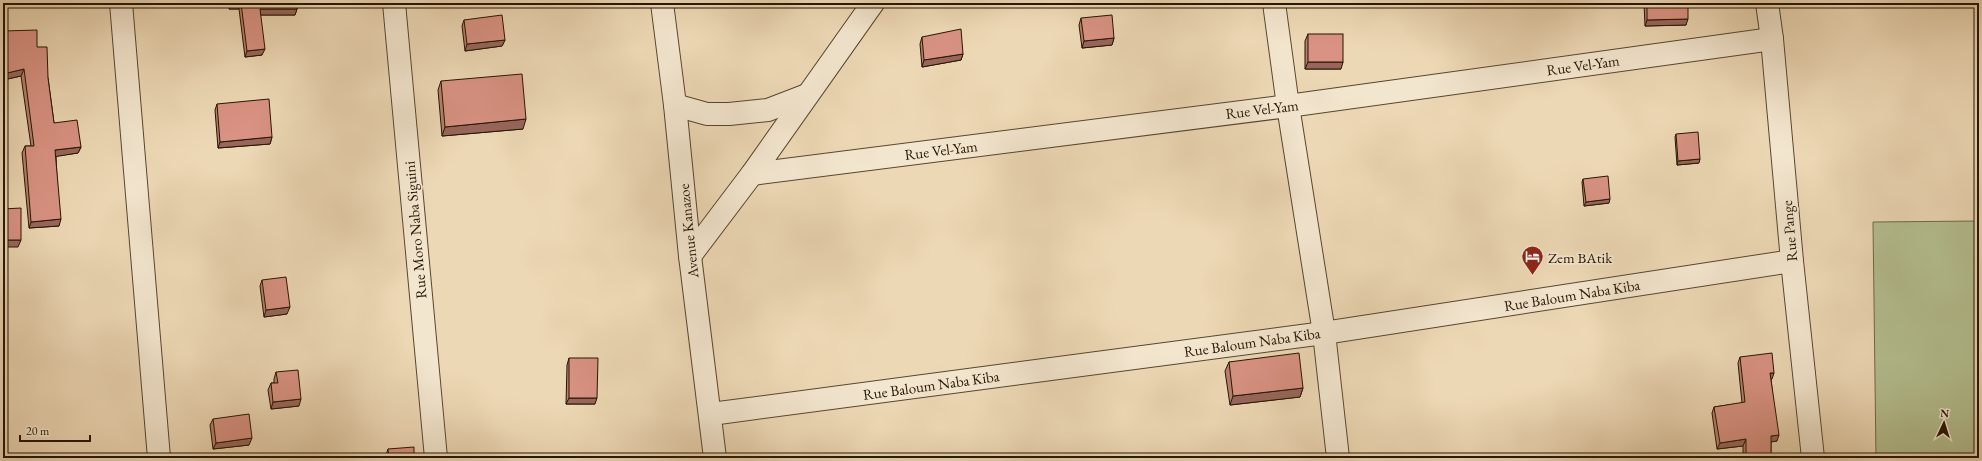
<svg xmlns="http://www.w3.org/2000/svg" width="1982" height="461" viewBox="0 0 1982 461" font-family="'EB Garamond',serif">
  <rect width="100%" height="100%" fill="#edd8b5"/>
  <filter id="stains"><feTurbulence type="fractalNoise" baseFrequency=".005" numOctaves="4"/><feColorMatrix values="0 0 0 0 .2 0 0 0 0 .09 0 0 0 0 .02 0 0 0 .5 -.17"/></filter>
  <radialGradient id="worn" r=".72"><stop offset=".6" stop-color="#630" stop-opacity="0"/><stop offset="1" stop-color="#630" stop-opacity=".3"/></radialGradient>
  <!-- green -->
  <path fill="#b4bf90" stroke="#6c6a48" d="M 1977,221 L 1979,458 L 1876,458 L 1873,222 Z"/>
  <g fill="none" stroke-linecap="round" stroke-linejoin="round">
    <defs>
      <g id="minor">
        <path d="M 121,3 L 159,458"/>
        <path d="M 394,3 L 436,458"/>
        <path d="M 1274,3 L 1288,106 L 1324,333 L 1338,458"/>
        <path d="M 1767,3 L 1772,39 L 1792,261 L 1813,458"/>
        <path d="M 675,105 L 707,114 L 729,114 L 768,110 L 807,95"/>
        <path d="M 752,174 L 1288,106 L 1772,39"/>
        <path d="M 690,256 L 752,174 L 873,3"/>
        <path d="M 711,414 L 1324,333 L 1792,261"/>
      </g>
      <path id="tertiary" d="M 662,3 L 675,105 L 690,256 L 715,458"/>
    </defs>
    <!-- minor casing -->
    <use href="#minor" stroke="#57462d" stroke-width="24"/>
    <!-- tertiary casing -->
    <use href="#tertiary" stroke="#57462d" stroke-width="24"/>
    <!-- minor -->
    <use href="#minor" stroke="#f3e6cf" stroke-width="22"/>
    <!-- tertiary -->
    <use href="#tertiary" stroke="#f3e6cf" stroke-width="22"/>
  </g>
  <!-- wall -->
  <g fill="#bb7e71" stroke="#251500">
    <path d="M 229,3 L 297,3 L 297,9 L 295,15 L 260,15 L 262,55 L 245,57 L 239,9 L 229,9 Z"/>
    <path d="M 1644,3 L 1688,3 L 1686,25 L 1645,26 Z"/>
    <path d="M 1081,18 L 1114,38 L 1112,45 L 1082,48 L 1079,25 Z"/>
    <path d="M 464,20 L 505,40 L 502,46 L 465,51 L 462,26 Z"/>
    <path d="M 3,31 L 37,47 L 48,78 L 54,123 L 81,147 L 78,153 L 56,156 L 59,226 L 29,228 L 22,153 L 25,146 L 31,146 L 21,76 L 3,80 Z"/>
    <path d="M 1308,34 L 1341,69 L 1305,69 L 1305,41 Z"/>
    <path d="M 922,37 L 963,54 L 961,60 L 922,67 L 920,44 Z"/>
    <path d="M 441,81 L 523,129 L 442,136 L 438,90 Z"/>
    <path d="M 217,104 L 272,137 L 270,144 L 218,148 L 215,110 Z"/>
    <path d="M 1676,134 L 1699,163 L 1677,165 L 1675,137 Z"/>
    <path d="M 1583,179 L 1609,203 L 1584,206 L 1582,182 Z"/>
    <path d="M 262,280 L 287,314 L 264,317 L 260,286 Z"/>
    <path d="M 1740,357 L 1772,379 L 1771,379 L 1777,441 L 1771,442 L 1771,458 L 1743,458 L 1743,446 L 1717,449 L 1712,413 L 1714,407 L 1742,403 L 1738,363 Z"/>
    <path d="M 569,358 L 595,404 L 566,404 L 567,365 Z"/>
    <path d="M 1229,362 L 1303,388 L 1300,397 L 1230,405 L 1225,371 Z"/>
    <path d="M 276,372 L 299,406 L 271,409 L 268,390 L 271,383 L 274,383 L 274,379 Z"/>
    <path d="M 213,419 L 249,445 L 213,449 L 210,425 Z"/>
    <path d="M 388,449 L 414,458 L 386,458 L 386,455 Z"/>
  </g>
  <!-- shaded-wall -->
  <g fill="#98665c" stroke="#251500">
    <path d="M 231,3 L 241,3 L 239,9 L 229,9 Z"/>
    <path d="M 260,9 L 297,9 L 295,15 L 257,15 Z"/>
    <path d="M 1688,19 L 1686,25 L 1645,26 L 1647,20 Z"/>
    <path d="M 1114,38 L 1112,45 L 1082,48 L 1084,41 Z"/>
    <path d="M 505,40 L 502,46 L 465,51 L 467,44 Z"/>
    <path d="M 265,49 L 262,55 L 245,57 L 247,51 Z"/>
    <path d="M 963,54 L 961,60 L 922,67 L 924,60 Z"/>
    <path d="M 1308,62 L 1343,62 L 1341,69 L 1305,69 Z"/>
    <path d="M 24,69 L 21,76 L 3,80 L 3,74 Z"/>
    <path d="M 526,119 L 523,129 L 442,136 L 445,127 Z"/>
    <path d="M 272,137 L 270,144 L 218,148 L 220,142 Z"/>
    <path d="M 81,147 L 78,153 L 53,157 L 55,150 Z"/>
    <path d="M 1700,159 L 1699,163 L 1677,165 L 1678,161 Z"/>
    <path d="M 1610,199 L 1609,203 L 1584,206 L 1586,202 Z"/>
    <path d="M 61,219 L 59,226 L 29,228 L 31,222 Z"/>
    <path d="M 3,240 L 21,240 L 18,247 L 3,247 Z"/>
    <path d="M 290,307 L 287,314 L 264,317 L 266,310 Z"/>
    <path d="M 1770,373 L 1774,373 L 1772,379 L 1768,380 Z"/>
    <path d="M 1303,388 L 1300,397 L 1230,405 L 1233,396 Z"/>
    <path d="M 569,398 L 597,398 L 595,404 L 566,404 Z"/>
    <path d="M 301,399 L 299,406 L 271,409 L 273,402 Z"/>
    <path d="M 1779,435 L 1777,441 L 1769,442 L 1771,436 Z"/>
    <path d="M 252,438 L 249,445 L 213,449 L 216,443 Z"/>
    <path d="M 1746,439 L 1743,446 L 1717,449 L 1720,443 Z"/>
  </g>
  <!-- building -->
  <g fill="#d99283" stroke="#251500">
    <path d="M 241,3 L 297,3 L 297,9 L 260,9 L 265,49 L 247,51 Z"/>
    <path d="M 1647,3 L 1688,3 L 1688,19 L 1647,20 Z"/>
    <path d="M 502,15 L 505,40 L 467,44 L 464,20 Z"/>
    <path d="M 1112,15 L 1114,38 L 1084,41 L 1081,18 Z"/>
    <path d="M 961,29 L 963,54 L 924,60 L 922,37 Z"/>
    <path d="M 37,30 L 37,47 L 47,47 L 48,78 L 54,123 L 77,120 L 81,147 L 55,150 L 61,219 L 31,222 L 25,146 L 34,146 L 24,69 L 3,74 L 3,31 Z"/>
    <rect x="1308" y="34" width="35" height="28"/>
    <path d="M 522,74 L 526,119 L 445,127 L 441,81 Z"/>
    <path d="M 269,99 L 272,137 L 220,142 L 217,104 Z"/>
    <path d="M 1698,132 L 1700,159 L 1678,161 L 1676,134 Z"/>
    <path d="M 1608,176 L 1610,199 L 1586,202 L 1583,179 Z"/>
    <path d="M 21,208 L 21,240 L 3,240 L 3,209 Z"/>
    <path d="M 286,277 L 290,307 L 266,310 L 262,280 Z"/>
    <path d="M 1299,353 L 1303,388 L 1233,396 L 1229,362 Z"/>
    <path d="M 1772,353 L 1774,373 L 1770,373 L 1779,435 L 1771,436 L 1771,458 L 1746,458 L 1746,439 L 1720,443 L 1714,407 L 1745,402 L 1740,357 Z"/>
    <path d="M 569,358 L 598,358 L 597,398 L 569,398 Z"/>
    <path d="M 298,370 L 301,399 L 273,402 L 271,383 L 278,383 L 276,372 Z"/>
    <path d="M 249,414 L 252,438 L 216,443 L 213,419 Z"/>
    <path d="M 414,447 L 414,458 L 389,458 L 388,449 Z"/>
  </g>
  <!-- icons -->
  <defs>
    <symbol id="hotel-pin" viewBox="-11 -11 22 30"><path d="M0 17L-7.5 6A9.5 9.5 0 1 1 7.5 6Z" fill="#8f2418" stroke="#f3e6cf"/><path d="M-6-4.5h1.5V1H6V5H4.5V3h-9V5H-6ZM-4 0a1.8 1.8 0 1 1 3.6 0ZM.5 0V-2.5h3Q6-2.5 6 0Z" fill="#fff"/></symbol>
  </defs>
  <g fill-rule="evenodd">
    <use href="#hotel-pin" x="1520" y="244" width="25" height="34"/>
  </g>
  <g text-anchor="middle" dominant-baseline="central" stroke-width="3.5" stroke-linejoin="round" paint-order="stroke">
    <!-- street labels -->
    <g font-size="15" fill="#251500" stroke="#f3e6cf">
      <text transform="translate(1583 65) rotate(-8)">Rue Vel-Yam</text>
      <text transform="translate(1262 109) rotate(-7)">Rue Vel-Yam</text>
      <text transform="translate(941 150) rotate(-7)">Rue Vel-Yam</text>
      <text transform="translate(415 230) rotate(-95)">Rue Moro Naba Siguini</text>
      <text transform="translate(688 231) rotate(-96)">Avenue Kanazoe</text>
      <text transform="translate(1789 231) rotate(-95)">Rue Pange</text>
      <text transform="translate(1572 295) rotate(-9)">Rue Baloum Naba Kiba</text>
      <text transform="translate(1252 342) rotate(-8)">Rue Baloum Naba Kiba</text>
      <text transform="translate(931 385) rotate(-8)">Rue Baloum Naba Kiba</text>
    </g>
    <!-- poi labels -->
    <g font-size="15" fill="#251500" stroke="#f3e6cf" text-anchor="start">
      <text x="1548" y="257">Zem BAtik</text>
    </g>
  </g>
  <!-- margin -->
  <rect width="1982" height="461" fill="none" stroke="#edd8b5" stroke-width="16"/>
  <rect x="4" y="4" width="1974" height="453" fill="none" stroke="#251500" stroke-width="2"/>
  <rect x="8" y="8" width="1966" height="445" fill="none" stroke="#251500"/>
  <!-- north arrow -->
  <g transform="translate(1944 423) rotate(4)" stroke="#f3e6cf" stroke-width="3" paint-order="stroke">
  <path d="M0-3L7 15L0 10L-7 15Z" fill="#251500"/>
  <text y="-6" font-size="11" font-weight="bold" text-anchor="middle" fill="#251500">N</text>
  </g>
  <!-- scale -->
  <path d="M20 435v6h70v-6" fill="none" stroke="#251500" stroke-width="2"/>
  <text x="26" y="435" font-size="12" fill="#251500" stroke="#f3e6cf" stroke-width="3" paint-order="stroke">20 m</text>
  <rect width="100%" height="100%" filter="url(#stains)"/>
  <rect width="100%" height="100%" fill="url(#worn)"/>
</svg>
